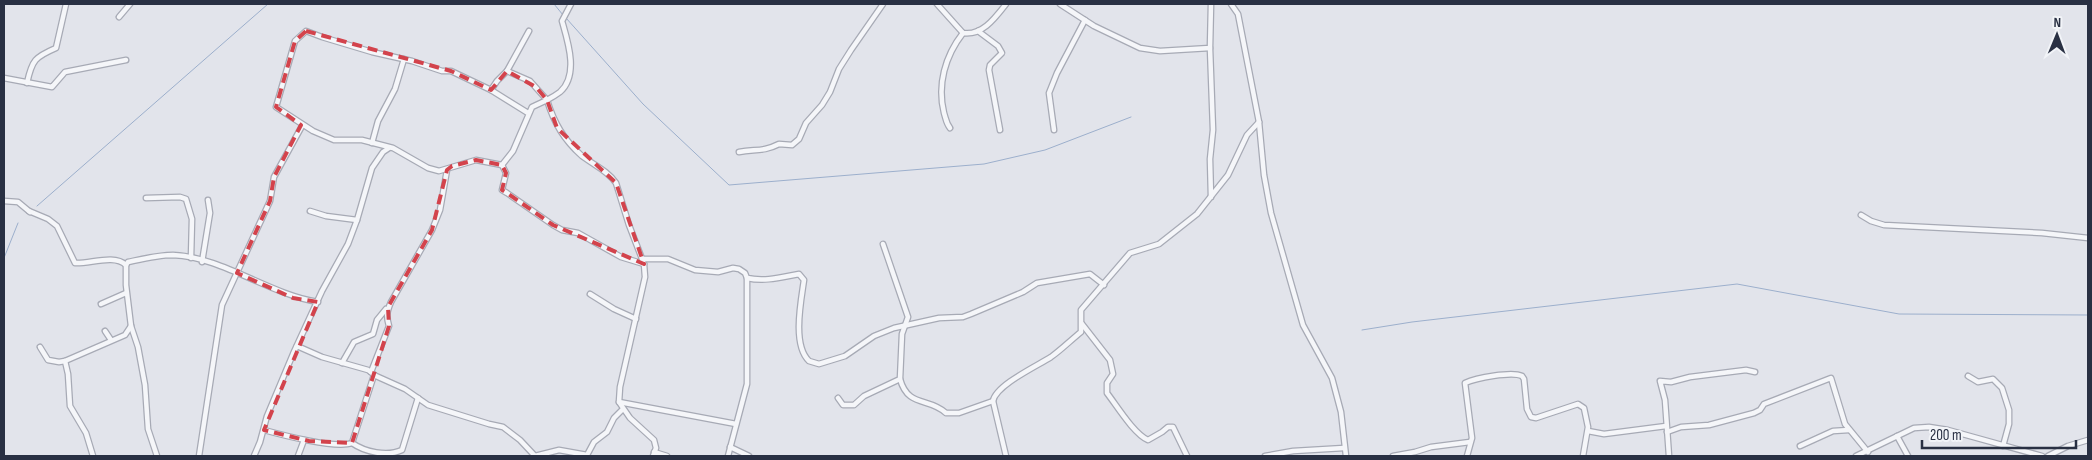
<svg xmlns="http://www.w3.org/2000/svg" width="2092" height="460" viewBox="0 0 2092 460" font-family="'Sofia Sans Condensed',sans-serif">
  <rect width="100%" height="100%" fill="#e2e4eb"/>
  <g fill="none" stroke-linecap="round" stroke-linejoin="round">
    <!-- stream -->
    <g stroke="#9cafcc" stroke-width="1">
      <path d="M 554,4 L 563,15"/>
      <path d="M 566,18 L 643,104 L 729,185 L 984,164 L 1045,150 L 1131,117"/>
      <path d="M 37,206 L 268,4"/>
      <path d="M 4,258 L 18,223"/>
      <path d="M 1362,330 L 1412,322 L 1737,284 L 1899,314 L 2088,315"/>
    </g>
    <defs>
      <g id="street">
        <path d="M 571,4 L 562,21 C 568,42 579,75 560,92 C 556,95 551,98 547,100 C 554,123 564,140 582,156 C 594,165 608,171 616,183 L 629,225 L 644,264 L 645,277 L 620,387 L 619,402 L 630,418 L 654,440 L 656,448 L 653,456"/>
        <path d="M 937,4 L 963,33 C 982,36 995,18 1006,4"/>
        <path d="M 1060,4 L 1094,26 L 1140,48 L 1160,51 L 1210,48 L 1211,4"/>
        <path d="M 1231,4 L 1238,14 L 1259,122 L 1264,175 L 1271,213 L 1303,325 L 1332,378 L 1341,412 L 1346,456"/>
        <path d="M 119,17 L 130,4"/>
        <path d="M 978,31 L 998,46 L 1002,53 L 990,65 L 989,70 L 1000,130"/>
        <path d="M 1210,48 L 1213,130 L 1210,159 L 1211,197"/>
        <path d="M 4,78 L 52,87 L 65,72 L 126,60"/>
        <path d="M 27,83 C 32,60 35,57 56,48 L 66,4"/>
        <path d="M 491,90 L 497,81 L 507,71"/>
        <path d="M 528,113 L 491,90 L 451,71 L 442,71 L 412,61 L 372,52 L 322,37 L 306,31 L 295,41 L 276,107 L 313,131 L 334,140 L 362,140 L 393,148 L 428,168 L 439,171 L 476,160 L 502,165 L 513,151 L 532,107 L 547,100 L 530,81 L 507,71 L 529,31"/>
        <path d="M 950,128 C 946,123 946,119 944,113 C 937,85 945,56 963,33"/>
        <path d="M 1054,130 L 1049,93 L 1057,73 L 1085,20"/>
        <path d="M 372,143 L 378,121 L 395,89 L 404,59"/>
        <path d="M 739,152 C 756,149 763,152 779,144 L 792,145 L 799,139 L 806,123 L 822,105 L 830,92 L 839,69 L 851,50 L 883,4"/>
        <path d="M 502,165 L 506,173 L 502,190 L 507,193 L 553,225 L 562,230 L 578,233 L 621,257 L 644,264"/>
        <path d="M 146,198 L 180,197 L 186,199 L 192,219 L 191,258"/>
        <path d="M 4,201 L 18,202 L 30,212"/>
        <path d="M 29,211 L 48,219 L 57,226 L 75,263 C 90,264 114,254 126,265"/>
        <path d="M 310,211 L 326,216 L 357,220"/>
        <path d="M 1861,215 L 1871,221 L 1884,225 L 2042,233 L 2088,238"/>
        <path d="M 642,259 L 668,259 L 695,270 L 718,272 L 733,268 L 739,269 L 745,273 L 747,278 C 765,282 782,277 799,274 L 804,280 C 801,301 792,345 809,361 L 819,364 L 845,356 L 874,336 L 894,328 L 939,318 L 963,317 L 971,314 L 1023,292 L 1037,283 L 1090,274 L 1104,285"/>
        <path d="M 202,262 L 210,213 L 208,200"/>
        <path d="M 590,294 L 614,309 L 636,319"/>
        <path d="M 101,304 L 126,293"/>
        <path d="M 1082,324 L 1110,360 L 1113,374 L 1107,383 L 1107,393 C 1117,406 1134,434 1148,440 L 1162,432 L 1168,427 L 1173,427 L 1187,456"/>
        <path d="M 105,331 L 111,340"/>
        <path d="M 297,346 L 322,357 L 368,370 L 376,376 L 405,389 L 428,405 L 489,424 L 503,427 L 520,440 L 535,456"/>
        <path d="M 40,347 L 48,360 L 59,362 L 65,361 L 125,335 L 131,326"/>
        <path d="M 65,361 L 68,374 L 70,406 L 86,433 L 93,456"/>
        <path d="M 342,363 L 354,342 L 373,334 L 377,320 L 386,309"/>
        <path d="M 371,372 L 389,326 C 386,316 387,311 391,302 L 432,230 L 440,210 L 447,170"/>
        <path d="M 1968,376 L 1978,382 L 1993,379 L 2002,388 L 2009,410 L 2009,424 L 2003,446"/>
        <path d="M 900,379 C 908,408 929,397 946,413 L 959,413 L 993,401"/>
        <path d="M 838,398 L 843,405 L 854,405 L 864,396 L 900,379 L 902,334 L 908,317 L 883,244"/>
        <path d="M 619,402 L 736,424"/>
        <path d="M 264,430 C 282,435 336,449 352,443 L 374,375"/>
        <path d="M 1588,431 L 1604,434 L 1666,426"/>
        <path d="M 1667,432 L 1681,427 L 1709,425 L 1754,413 L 1760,410 L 1764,404 L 1831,378 L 1845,424 L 1868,452"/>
        <path d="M 1897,436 L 1908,456"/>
        <path d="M 352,443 C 365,452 387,457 402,450 L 418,398"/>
        <path d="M 1800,446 L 1833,431 L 1849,430"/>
        <path d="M 730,447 L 749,456"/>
        <path d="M 654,452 L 667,456"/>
        <path d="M 157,456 L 148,429 L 145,385 L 138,347 L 131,326 L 126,285 L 126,265 L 128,262 C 142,259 158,255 173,255 C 223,257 268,294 318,302"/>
        <path d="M 199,456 L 222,305 L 270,201 L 274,177 L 302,126"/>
        <path d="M 254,456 L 260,442 L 267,416 L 293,354 L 322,291 L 348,244 L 357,220 L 372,168 L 383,152 L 389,148"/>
        <path d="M 298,456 L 304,440"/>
        <path d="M 535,456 L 559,450 L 587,455 L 594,442 L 607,432 L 614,418 L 623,409"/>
        <path d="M 728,456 L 747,384 L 747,278"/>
        <path d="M 1006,456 L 993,401 C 996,385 1037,366 1051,357 C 1061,350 1071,340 1081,332 L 1081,310 L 1130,253 L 1159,244 L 1197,214 L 1228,175 L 1247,135 L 1259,122"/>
        <path d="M 1265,456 L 1293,451 L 1344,448"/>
        <path d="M 1393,456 L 1415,452 L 1431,447 L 1470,442"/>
        <path d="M 1467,456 L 1472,438 L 1465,383 C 1476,378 1512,371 1522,376 L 1524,379 L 1527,409 L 1531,417 L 1536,418 L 1578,404 L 1584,408 L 1588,427 L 1583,456"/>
        <path d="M 1669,456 L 1665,400 L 1660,381 L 1671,382 L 1690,377 L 1746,370 L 1755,372"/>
        <path d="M 1856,456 L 1914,428 L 1929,427 L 1948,430 L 2042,456"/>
        <path d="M 2048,456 L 2068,446 L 2088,440"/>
      </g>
    </defs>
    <!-- street casing -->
    <use href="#street" stroke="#a7aab5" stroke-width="7"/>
    <!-- street -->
    <use href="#street" stroke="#f5f6f9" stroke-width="4.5"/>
  </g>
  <!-- marked area -->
  <path fill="none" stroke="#d3434c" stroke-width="4" stroke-dasharray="10 6" stroke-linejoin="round" d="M 306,31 L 451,71 L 491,90 L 507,71 L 536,87 L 547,100 L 557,128 L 616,183 L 644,264 L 553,225 L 507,193 L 502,190 L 506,173 L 502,165 L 476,160 L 452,166 L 447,170 L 432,230 L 388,307 L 389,326 L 352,443 L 309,441 L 264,430 L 318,302 L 293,298 L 237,273 L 270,201 L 274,177 L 301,125 L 276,107 L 295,41 Z"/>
  <!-- border -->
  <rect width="2092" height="460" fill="none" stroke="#293043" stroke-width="10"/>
  <!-- north arrow -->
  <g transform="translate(2057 35) rotate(1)" stroke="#f2f4f8" stroke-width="4" paint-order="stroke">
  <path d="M0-4L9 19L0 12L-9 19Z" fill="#293043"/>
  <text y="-8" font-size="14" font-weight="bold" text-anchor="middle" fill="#293043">N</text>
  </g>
  <!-- scale -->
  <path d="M1922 440v8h154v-8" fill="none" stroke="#293043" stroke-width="2.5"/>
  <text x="1930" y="440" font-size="15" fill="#293043" stroke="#f2f4f8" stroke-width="4" paint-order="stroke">200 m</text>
</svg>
